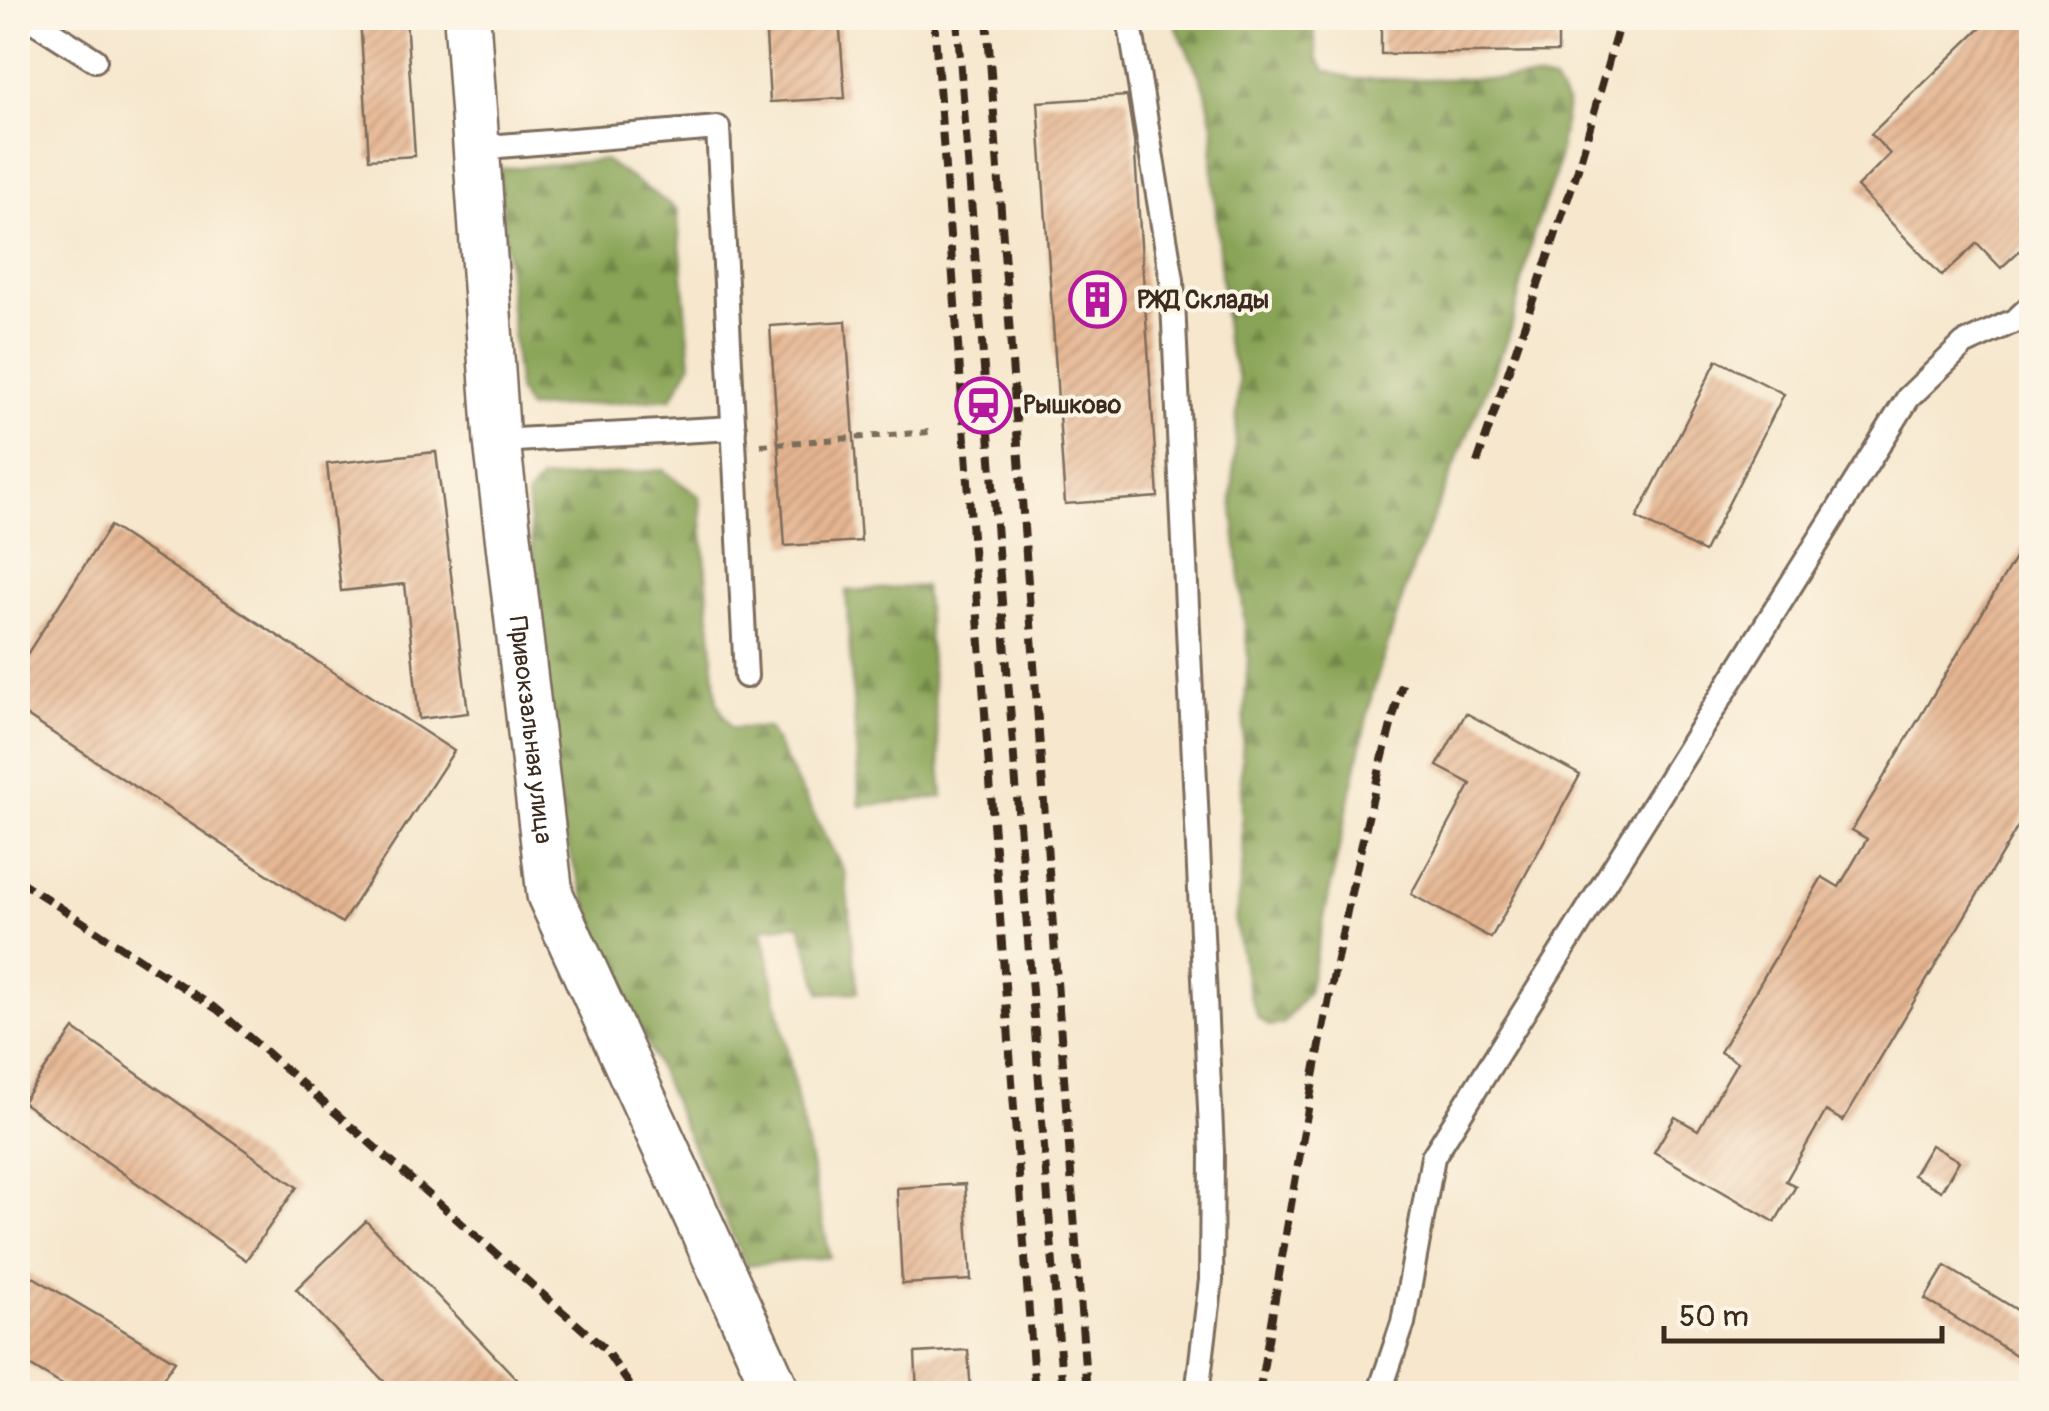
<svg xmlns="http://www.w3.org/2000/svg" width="2049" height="1411" viewBox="0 0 2049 1411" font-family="Pangolin,sans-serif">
  <defs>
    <pattern id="forest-firs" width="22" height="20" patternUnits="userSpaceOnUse" patternTransform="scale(2.5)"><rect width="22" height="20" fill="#89a456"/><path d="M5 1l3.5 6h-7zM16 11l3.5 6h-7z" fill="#718647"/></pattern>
    <pattern id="building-hatch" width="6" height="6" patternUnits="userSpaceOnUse" patternTransform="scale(2.5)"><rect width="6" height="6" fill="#e6b692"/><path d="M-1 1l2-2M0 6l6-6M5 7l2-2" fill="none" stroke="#bc9477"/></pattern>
  </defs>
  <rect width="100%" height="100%" fill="#fcf5e5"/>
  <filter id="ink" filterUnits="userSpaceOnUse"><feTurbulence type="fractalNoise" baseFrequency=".01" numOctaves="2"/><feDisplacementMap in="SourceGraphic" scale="20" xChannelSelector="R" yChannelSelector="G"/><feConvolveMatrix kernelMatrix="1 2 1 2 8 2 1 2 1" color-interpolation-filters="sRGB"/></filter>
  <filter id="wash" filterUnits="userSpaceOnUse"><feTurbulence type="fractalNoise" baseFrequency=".0048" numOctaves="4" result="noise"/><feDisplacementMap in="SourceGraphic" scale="40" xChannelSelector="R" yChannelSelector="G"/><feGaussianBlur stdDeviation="2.25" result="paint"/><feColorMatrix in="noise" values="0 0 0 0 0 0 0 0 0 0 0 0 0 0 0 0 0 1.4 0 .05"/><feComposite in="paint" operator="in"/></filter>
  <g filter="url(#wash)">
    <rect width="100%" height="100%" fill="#f6e7cd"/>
    <!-- forest -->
    <g fill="url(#forest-firs)" stroke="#62673a" stroke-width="2.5">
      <path d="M 1172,18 L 1313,18 L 1317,58 L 1325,71 L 1354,79 L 1540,79 L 1554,82 L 1567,105 L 1556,172 L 1533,235 L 1511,329 L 1410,574 L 1372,694 L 1308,992 L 1283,1024 L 1269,1026 L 1258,1018 L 1249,993 L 1235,922 L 1243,862 L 1241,773 L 1248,657 L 1232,498 L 1239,380 L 1226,340 L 1212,161 L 1214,129 L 1205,88 Z"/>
      <path d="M 604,160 L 677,209 L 691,364 L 672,398 L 528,409 L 518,391 L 499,169 Z"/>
      <path d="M 663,470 L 700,497 L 717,702 L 731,728 L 768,728 L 845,873 L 858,992 L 821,993 L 800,924 L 762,928 L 830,1257 L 746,1266 L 596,929 L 563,834 L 527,496 L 540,480 Z"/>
      <path d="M 924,586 L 943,797 L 860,806 L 846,591 Z"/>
    </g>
    <g id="blocks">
      <!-- building -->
      <g fill="url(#building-hatch)">
        <path d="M 360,18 L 406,18 L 415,156 L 369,159 Z"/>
        <path d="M 765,18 L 839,18 L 845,98 L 770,102 Z"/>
        <path d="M 1381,18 L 1558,18 L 1558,52 L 1381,54 Z"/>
        <path d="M 1991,18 L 2032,18 L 2032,239 L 2001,268 L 1977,243 L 1942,276 L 1857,187 L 1890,154 L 1871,134 Z"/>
        <path d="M 1127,96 L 1134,140 L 1158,497 L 1065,504 L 1038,102 Z"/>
        <path d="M 846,321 L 861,541 L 785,546 L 770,326 Z"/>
        <path d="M 1717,360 L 1784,394 L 1704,552 L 1637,518 Z"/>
        <path d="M 436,452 L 468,713 L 419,719 L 405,584 L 341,591 L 327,464 Z"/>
        <path d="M 110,526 L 454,751 L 342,923 L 18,710 L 18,668 Z"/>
        <path d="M 2032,530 L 2032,803 L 1843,1121 L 1826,1111 L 1786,1181 L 1796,1186 L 1775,1222 L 1654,1152 L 1675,1117 L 1698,1130 L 1737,1062 L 1720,1052 L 1822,877 L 1839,887 L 1867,839 L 1852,830 Z"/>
        <path d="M 1466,713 L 1580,775 L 1491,938 L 1411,894 L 1471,784 L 1437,766 Z"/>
        <path d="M 74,1029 L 297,1187 L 246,1260 L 22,1102 Z"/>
        <path d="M 1931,1145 L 1959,1161 L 1941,1191 L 1913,1175 Z"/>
        <path d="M 965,1184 L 971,1280 L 902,1284 L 897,1188 Z"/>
        <path d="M 366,1221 L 531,1394 L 396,1394 L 296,1289 Z"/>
        <path d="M 1945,1266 L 2032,1319 L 2032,1365 L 1925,1299 Z"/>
        <path d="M 18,1268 L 175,1361 L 152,1394 L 77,1394 L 18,1358 Z"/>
        <path d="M 968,1350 L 971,1394 L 917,1394 L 915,1353 Z"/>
      </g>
    </g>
  </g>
  <g filter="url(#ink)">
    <use href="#blocks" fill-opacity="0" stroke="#7c6c5b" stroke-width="2.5"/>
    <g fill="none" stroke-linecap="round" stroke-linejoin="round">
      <defs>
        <g id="service">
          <path d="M 29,18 L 95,60"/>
          <path d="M 1129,18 L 1172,280 L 1212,1152 L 1211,1280 L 1197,1394"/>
          <path d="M 476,148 L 718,128 L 746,676"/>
          <path d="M 497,441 L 734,428"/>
          <path d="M 1379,1394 L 1403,1323 L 1433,1157 L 1908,398 L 1964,344 L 2016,320 L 2032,305"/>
        </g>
        <g id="minor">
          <path id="s1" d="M 467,18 L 497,441 L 550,895 L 778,1394"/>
        </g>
      </defs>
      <!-- service casing -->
      <use href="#service" stroke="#7c6c5b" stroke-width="28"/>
      <!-- minor casing -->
      <use href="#minor" stroke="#7c6c5b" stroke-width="50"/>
      <!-- path -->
      <path stroke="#7c6c5b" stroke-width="6" stroke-dasharray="8 8" stroke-linecap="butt" d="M 761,445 L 929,432"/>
      <!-- service -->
      <use href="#service" stroke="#fff" stroke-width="22"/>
      <!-- minor -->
      <use href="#minor" stroke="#fff" stroke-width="45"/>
      <!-- rail -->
      <g stroke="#3b2a1e" stroke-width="8" stroke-dasharray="15 8" stroke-linecap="butt">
        <path d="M 934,18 L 1035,1394"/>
        <path d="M 957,18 L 1063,1394"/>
        <path d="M 987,18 L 1087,1394"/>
        <path d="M 1477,463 L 1577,172 L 1621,18"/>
        <path d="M 18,880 L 218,1010 L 604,1348 L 636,1394"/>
        <path d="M 1259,1394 C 1299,1155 1338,918 1402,684"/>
      </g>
    </g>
  </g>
  <!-- icons -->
  <defs>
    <symbol id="building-ring" viewBox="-11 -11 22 22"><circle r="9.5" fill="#fcf5e5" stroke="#b5179e" stroke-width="1.5"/><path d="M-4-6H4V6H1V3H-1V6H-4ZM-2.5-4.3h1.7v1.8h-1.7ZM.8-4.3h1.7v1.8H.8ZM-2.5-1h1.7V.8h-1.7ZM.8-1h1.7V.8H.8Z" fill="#b5179e"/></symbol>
    <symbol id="station-ring" viewBox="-11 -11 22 22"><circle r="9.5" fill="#fcf5e5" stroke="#b5179e" stroke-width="1.5"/><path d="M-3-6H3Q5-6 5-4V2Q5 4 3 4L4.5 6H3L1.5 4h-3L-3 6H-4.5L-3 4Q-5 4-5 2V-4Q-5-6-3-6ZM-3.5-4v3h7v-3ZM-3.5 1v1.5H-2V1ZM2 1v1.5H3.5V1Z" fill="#b5179e"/></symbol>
  </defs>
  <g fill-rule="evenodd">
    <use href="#building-ring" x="1066" y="268" width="63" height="63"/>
    <use href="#station-ring" x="952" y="374" width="63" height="63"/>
  </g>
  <g text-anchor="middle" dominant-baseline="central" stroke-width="8" stroke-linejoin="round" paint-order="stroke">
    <!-- poi labels -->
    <g font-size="25" font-weight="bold" fill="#3b2a1e" stroke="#fcf5e5" text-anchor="start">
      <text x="1137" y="300">РЖД Склады</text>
      <text x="1023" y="405">Рышково</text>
    </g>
    <!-- street labels -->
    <g font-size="25" fill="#3b2a1e" stroke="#fcf5e5">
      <text stroke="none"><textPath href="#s1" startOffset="715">Привокзальная улица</textPath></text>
    </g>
  </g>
  <!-- margin -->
  <rect width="2049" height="1411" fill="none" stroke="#fcf5e5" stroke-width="60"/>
  <!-- scale -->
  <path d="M1664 1326v15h278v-15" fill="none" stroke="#3b2a1e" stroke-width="5"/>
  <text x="1679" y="1326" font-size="30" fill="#3b2a1e" stroke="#fcf5e5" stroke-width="8" paint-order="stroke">50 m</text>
</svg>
